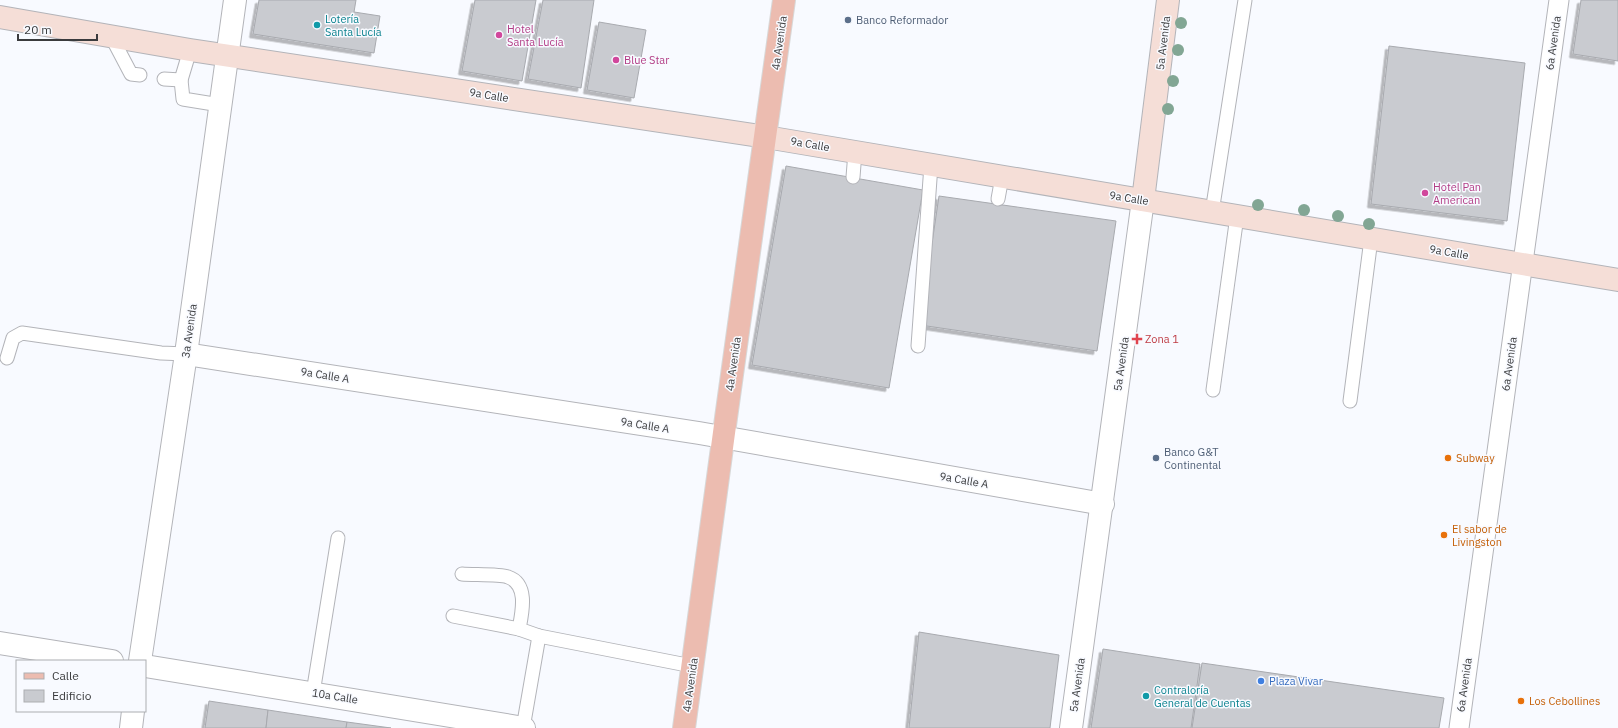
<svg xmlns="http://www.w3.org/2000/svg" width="1618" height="728" viewBox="0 0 1618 728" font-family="'IBM Plex Sans',sans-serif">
  <defs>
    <filter id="shadow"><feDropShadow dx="-3.5" dy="3.5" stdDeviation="0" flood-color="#0004"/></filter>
  </defs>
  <rect width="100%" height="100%" fill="#f8faff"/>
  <!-- building -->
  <g fill="#c9cbd0" stroke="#a8aaaf" filter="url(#shadow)">
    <path d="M 259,0 L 356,0 L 354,12 L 380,16 L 374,53 L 253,34 Z"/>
    <path d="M 475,0 L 536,0 L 522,81 L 462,71 Z"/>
    <path d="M 543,0 L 594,0 L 581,88 L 528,79 Z"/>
    <path d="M 1581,0 L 1618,0 L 1618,61 L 1573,54 Z"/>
    <path d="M 599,22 L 646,30 L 634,98 L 587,90 Z"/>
    <path d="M 1389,46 L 1525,63 L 1507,221 L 1371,204 Z"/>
    <path d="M 786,166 L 923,190 L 889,388 L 752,365 Z"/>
    <path d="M 939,196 L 1116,221 L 1097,351 L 920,325 Z"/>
    <path d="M 919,632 L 1059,655 L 1050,728 L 909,728 Z"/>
    <path d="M 1103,649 L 1200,664 L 1191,728 L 1091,728 Z"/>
    <path d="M 1202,663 L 1444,698 L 1439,728 L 1192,728 Z"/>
    <path d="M 209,701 L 268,710 L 266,728 L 205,728 Z"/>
    <path d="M 268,710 L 347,722 L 346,728 L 266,728 Z"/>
    <path d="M 347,722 L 391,728 L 346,728 Z"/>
  </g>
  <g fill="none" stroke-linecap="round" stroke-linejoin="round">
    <defs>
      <g id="service">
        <path d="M 111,36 L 131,74 L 140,75"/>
        <path d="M 164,79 L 181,80 L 190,50"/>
        <path d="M 181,80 L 183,99 L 220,105"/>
        <path d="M 853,177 L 855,152"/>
        <path d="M 998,199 L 1002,177"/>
        <path d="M 1212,212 L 1245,0"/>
        <path d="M 918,346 L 931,165"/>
        <path d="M 7,358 L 13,338 L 22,333 L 161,353 L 186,354"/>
        <path d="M 1213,390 L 1237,216"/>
        <path d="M 1350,401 L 1371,239"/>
        <path d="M 462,574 C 472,575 501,574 508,577 C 529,584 522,613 519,629 L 539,636 L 692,666"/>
        <path d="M 453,616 L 519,629"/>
        <path d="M 313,693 L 338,538"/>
        <path d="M 523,728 L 539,636"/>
      </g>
      <path id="pedestrian" d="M 1459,728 L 1559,0"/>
      <g id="minor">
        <path d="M 186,354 L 699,433 L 1103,504"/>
        <path d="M 0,643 L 112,661"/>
        <path d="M 145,666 L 524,728"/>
        <path d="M 1071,728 L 1143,200"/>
      </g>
      <g id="tertiary">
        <path d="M 140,661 L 186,354 L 235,0"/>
        <path d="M 131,728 L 133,711"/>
      </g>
      <g id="secondary">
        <path d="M 0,17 L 190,50 L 766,137 L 1618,280"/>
        <path d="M 1143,200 L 1168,0"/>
      </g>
      <path id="primary" d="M 684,728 L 726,418 L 784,0"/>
    </defs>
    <!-- service casing -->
    <use href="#service" stroke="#b3b4b9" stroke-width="15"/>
    <!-- pedestrian casing -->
    <use href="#pedestrian" stroke="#b3b4b9" stroke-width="21"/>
    <!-- minor casing -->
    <use href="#minor" stroke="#b3b4b9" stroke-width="24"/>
    <!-- tertiary casing -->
    <use href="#tertiary" stroke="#b3b4b9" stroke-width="24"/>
    <!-- secondary casing -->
    <use href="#secondary" stroke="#b3b4b9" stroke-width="24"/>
    <!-- primary casing -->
    <use href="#primary" stroke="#d8d8d8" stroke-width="24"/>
    <!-- service -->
    <use href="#service" stroke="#fff" stroke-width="13"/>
    <!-- pedestrian -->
    <use href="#pedestrian" stroke="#fff" stroke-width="19"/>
    <!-- minor -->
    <use href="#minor" stroke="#fff" stroke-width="22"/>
    <!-- tertiary -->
    <use href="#tertiary" stroke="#fff" stroke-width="22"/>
    <!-- secondary -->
    <use href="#secondary" stroke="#f5ded7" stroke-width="22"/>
    <!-- primary -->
    <use href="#primary" stroke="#ecbcb0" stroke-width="22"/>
  </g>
  <!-- trees -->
  <g fill="#82a694">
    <circle cx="1181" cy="23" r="6"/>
    <circle cx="1178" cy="50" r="6"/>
    <circle cx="1173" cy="81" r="6"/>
    <circle cx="1168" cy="109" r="6"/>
    <circle cx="1258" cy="205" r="6"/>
    <circle cx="1304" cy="210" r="6"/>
    <circle cx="1338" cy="216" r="6"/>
    <circle cx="1369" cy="224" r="6"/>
  </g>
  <!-- markers -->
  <g fill="#5c6f8a" stroke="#f8faff" stroke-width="1.5">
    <circle cx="848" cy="20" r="4"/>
    <circle cx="1156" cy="458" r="4"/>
  </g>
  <g fill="#0f9aa8" stroke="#f8faff" stroke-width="1.5">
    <circle cx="317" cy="25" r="4"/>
    <circle cx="1146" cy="696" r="4"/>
  </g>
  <g fill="#d1479c" stroke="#f8faff" stroke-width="1.5">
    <circle cx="499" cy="35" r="4"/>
    <circle cx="616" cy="60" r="4"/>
    <circle cx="1425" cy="193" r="4"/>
  </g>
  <path fill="#e0444e" stroke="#f8faff" stroke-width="1.5" d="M1135 333h4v4h4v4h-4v4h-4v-4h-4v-4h4z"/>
  <g fill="#e8710a" stroke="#f8faff" stroke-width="1.5">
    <circle cx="1448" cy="458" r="4"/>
    <circle cx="1444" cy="535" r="4"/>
    <circle cx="1521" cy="701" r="4"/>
  </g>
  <circle fill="#3f7fe0" stroke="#f8faff" stroke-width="1.5" cx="1261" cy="681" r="4"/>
  <g text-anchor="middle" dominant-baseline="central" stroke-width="3" stroke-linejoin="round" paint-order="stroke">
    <!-- culture labels -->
    <g font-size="11" fill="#0d838f" stroke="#f8faff" text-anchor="start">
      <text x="325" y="19">Lotería<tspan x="325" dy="13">Santa Lucía</tspan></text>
      <text x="1154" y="690">Contraloría<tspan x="1154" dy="13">General de Cuentas</tspan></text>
    </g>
    <!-- service labels -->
    <g font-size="11" fill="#4e5e75" stroke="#f8faff" text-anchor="start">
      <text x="856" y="20">Banco Reformador</text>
      <text x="1164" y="452">Banco G&amp;T<tspan x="1164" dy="13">Continental</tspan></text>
    </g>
    <!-- hotel labels -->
    <g font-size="11" fill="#b23c85" stroke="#f8faff" text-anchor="start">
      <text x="507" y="29">Hotel<tspan x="507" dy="13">Santa Lucía</tspan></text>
      <text x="624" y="60">Blue Star</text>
      <text x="1433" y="187">Hotel Pan<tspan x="1433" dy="13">American</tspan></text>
    </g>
    <!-- street labels -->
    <g font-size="11" fill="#3a3b3d" stroke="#f8faff">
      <text transform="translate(779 43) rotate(-82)">4a Avenida</text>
      <text transform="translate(1163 43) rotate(-83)">5a Avenida</text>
      <text transform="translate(1553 43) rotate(-82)">6a Avenida</text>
      <text transform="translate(489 95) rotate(9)">9a Calle</text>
      <text transform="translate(810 144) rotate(10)">9a Calle</text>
      <text transform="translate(1129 198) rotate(9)">9a Calle</text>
      <text transform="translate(1449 252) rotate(10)">9a Calle</text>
      <text transform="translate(189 331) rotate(-82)">3a Avenida</text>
      <text transform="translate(733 364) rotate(-82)">4a Avenida</text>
      <text transform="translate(1121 364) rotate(-82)">5a Avenida</text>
      <text transform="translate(1509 364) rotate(-82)">6a Avenida</text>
      <text transform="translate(325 375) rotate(9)">9a Calle A</text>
      <text transform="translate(645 425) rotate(9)">9a Calle A</text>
      <text transform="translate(964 480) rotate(10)">9a Calle A</text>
      <text transform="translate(690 685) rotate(-82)">4a Avenida</text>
      <text transform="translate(1077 685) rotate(-82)">5a Avenida</text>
      <text transform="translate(1464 685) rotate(-82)">6a Avenida</text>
      <text transform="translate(335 696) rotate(9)">10a Calle</text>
    </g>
    <!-- health labels -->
    <g font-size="11" fill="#be3a42" stroke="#f8faff" text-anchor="start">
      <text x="1145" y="339">Zona 1</text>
    </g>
    <!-- food labels -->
    <g font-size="11" fill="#c56008" stroke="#f8faff" text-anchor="start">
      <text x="1456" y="458">Subway</text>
      <text x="1452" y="529">El sabor de<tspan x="1452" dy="13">Livingston</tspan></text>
      <text x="1529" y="701">Los Cebollines</text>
    </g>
    <!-- shop labels -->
    <g font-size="11" fill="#366cbe" stroke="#f8faff" text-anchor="start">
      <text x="1269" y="681">Plaza Vivar</text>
    </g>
  </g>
  <!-- legend -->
  <rect x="16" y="660" width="130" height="52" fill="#f8faff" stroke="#acaeb1"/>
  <rect x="24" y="673" width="20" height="6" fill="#ecbcb0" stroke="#acaeb1"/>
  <text x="52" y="680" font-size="12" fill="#3a3b3d">Calle</text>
  <rect x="24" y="690" width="20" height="12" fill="#c9cbd0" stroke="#acaeb1"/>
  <text x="52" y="700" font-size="12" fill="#3a3b3d">Edificio</text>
  <!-- scale -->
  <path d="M18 34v6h79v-6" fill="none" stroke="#3a3b3d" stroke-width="2"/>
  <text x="24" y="34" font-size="12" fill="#3a3b3d" stroke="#f8faff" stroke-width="3" paint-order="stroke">20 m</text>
</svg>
